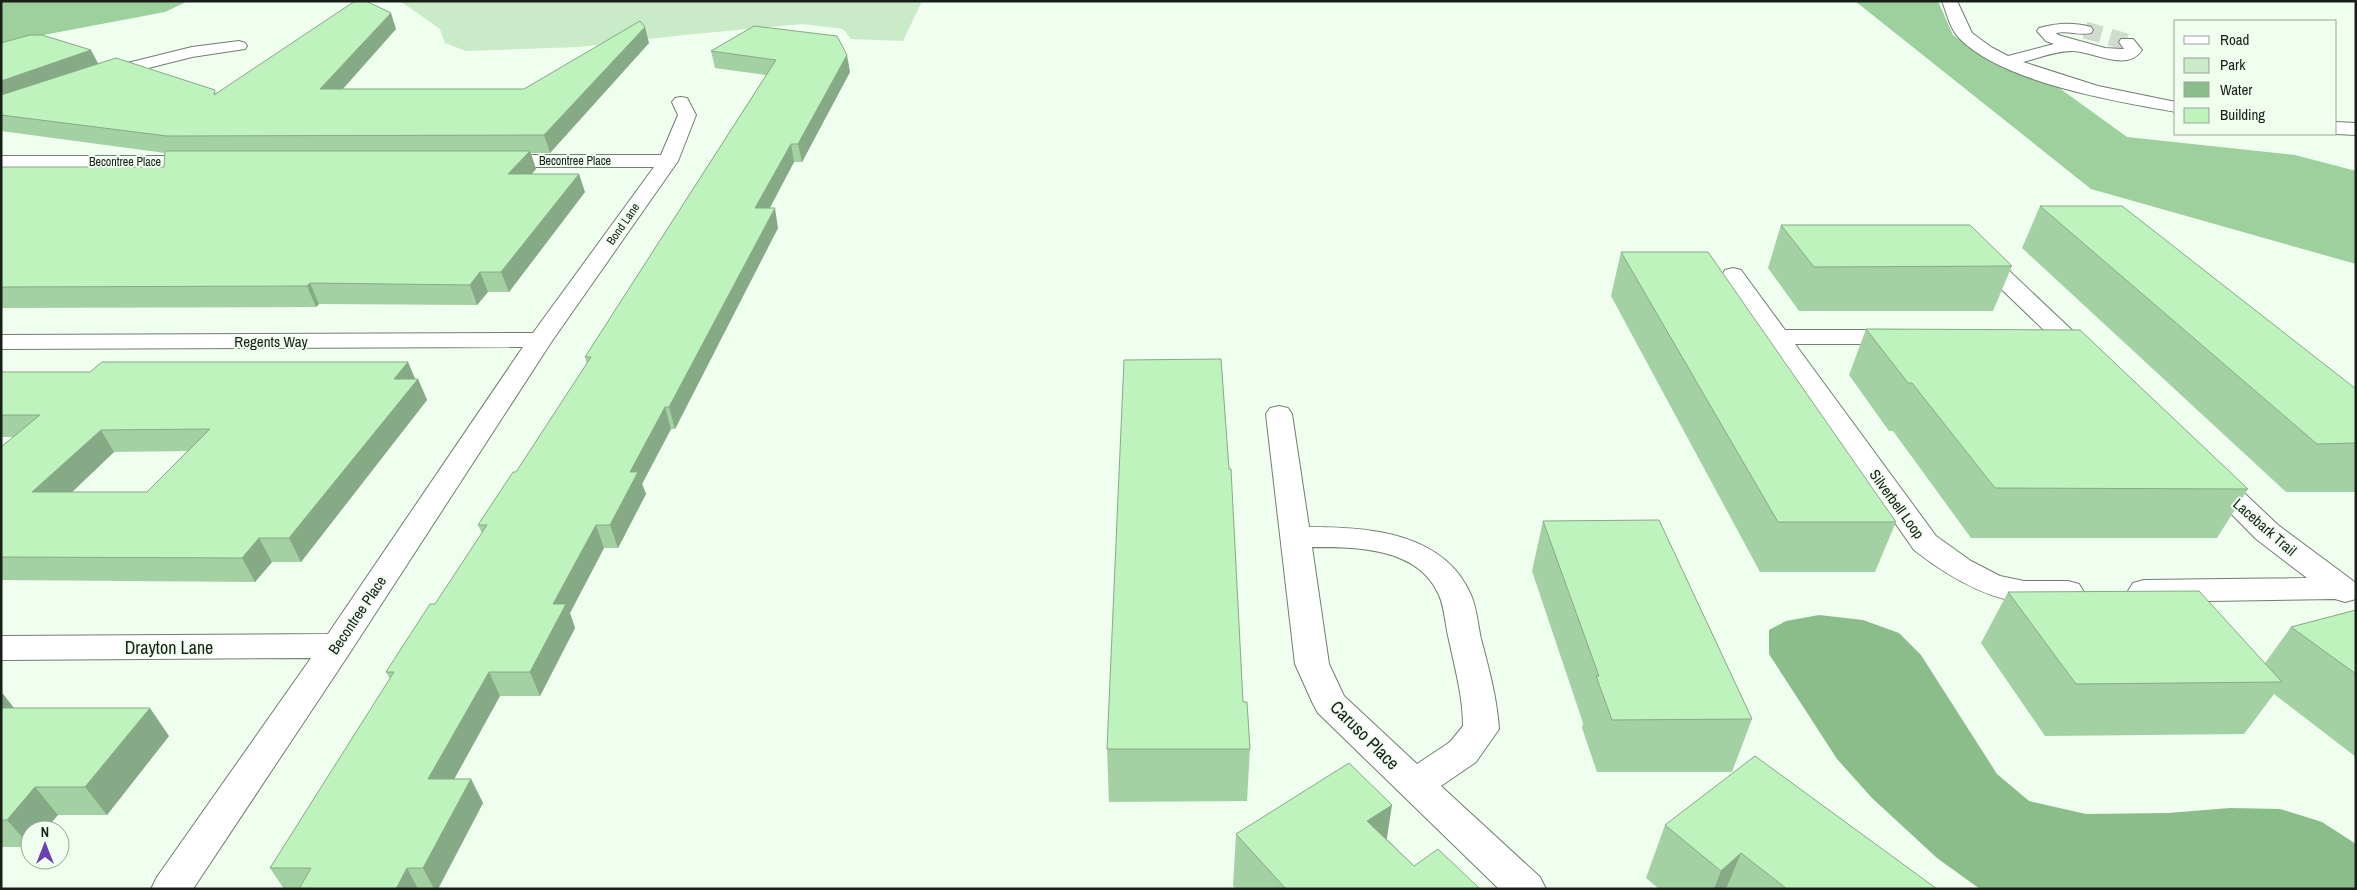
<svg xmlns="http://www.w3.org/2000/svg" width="2357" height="890" viewBox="0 0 2357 890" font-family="'Archivo Narrow',sans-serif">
  <rect width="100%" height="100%" fill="#effeee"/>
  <!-- green -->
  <path fill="#c9ebc8" d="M 400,1 L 922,1 L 903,41 L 851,39 L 843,29 L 803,24 L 684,35 L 578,47 L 466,51 L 445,43 L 440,29 Z"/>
  <!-- forest -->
  <g fill="#9dd09c">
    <path d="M 1,1 L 188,1 L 165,12 L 1,43 Z"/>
    <path d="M 1855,1 L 1938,1 L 1953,35 L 1969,47 L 1989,58 L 2055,85 L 2127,137 L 2295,155 L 2356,171 L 2356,264 L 2091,189 Z"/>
  </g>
  <!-- water -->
  <path fill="#8bbd8a" d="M 1819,615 L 1863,620 L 1899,633 L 1921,655 L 1997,774 L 2029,801 L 2086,814 L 2168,813 L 2230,808 L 2280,809 L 2322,822 L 2356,844 L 2356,889 L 1980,889 L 1937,858 L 1872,798 L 1837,759 L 1769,654 L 1769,630 L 1786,621 Z"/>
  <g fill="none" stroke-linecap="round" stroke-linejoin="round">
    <!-- street-tunnel -->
    <path stroke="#cfdcce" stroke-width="17" stroke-dasharray="17 9" stroke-linecap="butt" d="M 2085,30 L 2127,42"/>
    <defs>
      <g id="street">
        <path d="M 1942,1 L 1957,1 L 1972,33 L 1991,47 L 2008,56 L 2054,44 L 2046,41 L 2037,31 L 2039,28 C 2058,23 2072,22 2091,27 L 2093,30 L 2091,33 C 2079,36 2068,30 2056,33 L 2058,35 L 2105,48 L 2122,49 L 2124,49 L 2119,42 L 2121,39 L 2133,39 L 2142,50 C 2127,73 2093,51 2072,51 C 2056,51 2039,58 2023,62 L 2098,86 L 2176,102 L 2176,112 C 2115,101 2004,83 1960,39 C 1950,29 1947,14 1942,1 Z"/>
        <path d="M 239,41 L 245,43 L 247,46 L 245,49 L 192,57 L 101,80 L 95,79 L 92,75 L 95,71 L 192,47 Z"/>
        <path d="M 681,97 L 687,98 L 696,115 L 678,161 L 552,341 L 349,654 L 193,889 L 151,889 L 157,877 L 311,658 L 1,660 L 1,636 L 328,634 L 523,347 L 1,349 L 1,335 L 533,333 L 654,167 L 497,167 L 490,165 L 487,161 L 490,157 L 497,155 L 661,155 L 678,115 L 672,102 L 675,98 Z"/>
        <path d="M 2336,122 L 2356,123 L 2356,135 L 2336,134 Z"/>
        <path d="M 1,156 L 202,156 L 209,158 L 212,162 L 209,166 L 202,168 L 1,168 Z"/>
        <path d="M 1979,248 L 1987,250 L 2093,350 L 2097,355 L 2093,360 L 2084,363 L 2075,360 L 1971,260 L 1968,255 L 1971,250 Z"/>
        <path d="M 1733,268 L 1741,270 L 1785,330 L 1900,330 L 1909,332 L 1912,337 L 1909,342 L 1900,344 L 1795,344 L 1936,536 L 1971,561 L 2000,576 L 2024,581 L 2068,581 L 2079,584 L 2084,592 L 2079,600 C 2018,617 1960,586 1914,550 L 1722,275 L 1725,270 Z"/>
        <path d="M 1279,406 L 1288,408 L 1292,414 L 1309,527 C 1368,527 1444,532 1471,595 C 1477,609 1478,625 1481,639 C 1489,669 1497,698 1499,729 L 1476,762 L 1441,786 L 1540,877 L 1546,889 L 1499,889 L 1318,713 L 1313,704 L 1295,664 L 1266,414 L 1270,408 ZM 1312,547 C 1356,547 1418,547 1439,595 C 1445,609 1445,625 1449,640 C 1455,669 1463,696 1463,726 L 1450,742 L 1417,764 L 1344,696 L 1329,664 Z"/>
        <path d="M 2212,469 L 2222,472 L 2278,525 L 2356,583 L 2356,599 L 2345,602 L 2335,599 L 2144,602 L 2133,599 L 2128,591 L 2133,583 L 2144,580 L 2307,578 L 2256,539 L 2202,484 L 2198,478 L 2202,472 Z"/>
      </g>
    </defs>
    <!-- street casing -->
    <use href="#street" stroke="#717e70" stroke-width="2"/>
    <!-- street -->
    <use href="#street" fill="#fff" fill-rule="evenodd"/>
  </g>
  <!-- wall -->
  <g fill="#a4d1a3" fill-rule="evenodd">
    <path d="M 754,26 L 850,72 L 802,162 L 794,162 L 770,208 L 778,228 L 675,429 L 671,429 L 642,484 L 646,494 L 618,548 L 604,548 L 570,613 L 575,628 L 540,696 L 500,696 L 454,779 L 471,779 L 483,803 L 438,889 L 284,889 L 270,868 L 390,679 L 386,672 L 435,604 L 482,533 L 478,525 L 516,472 L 587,364 L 585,357 L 766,75 L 715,68 L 711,51 Z"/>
    <path d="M 396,29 L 342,89 L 524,89 L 649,43 L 550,153 L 531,153 L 536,169 L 532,174 L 585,192 L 509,292 L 488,292 L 477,305 L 319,304 L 316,307 L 1,308 L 1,167 L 164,167 L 165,153 L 1,131 L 1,43 L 98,64 L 217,93 Z"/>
    <path d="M 2040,206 L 2356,389 L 2356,492 L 2286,492 L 2022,248 Z"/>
    <path d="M 1781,225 L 2012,266 L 1993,311 L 1799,311 L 1768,268 Z"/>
    <path d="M 1621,252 L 1896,522 L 1875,572 L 1760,572 L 1611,296 Z"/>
    <path d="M 1866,329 L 2248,489 L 2217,538 L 1971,538 L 1893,431 L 1889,431 L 1849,375 Z"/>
    <path d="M 408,362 L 415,379 L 418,379 L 427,400 L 301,562 L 272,562 L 255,582 L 1,580 L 1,447 L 14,437 L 1,437 L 1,369 L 3,372 L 90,372 ZM 187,451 L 147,492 L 72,492 L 114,452 Z"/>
    <path d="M 1543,521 L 1752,719 L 1732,772 L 1597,772 L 1582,728 L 1583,723 L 1532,571 Z"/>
    <path d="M 2008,592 L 2265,663 L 2291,627 L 2356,610 L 2356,757 L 2274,694 L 2244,734 L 2045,736 L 1981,643 Z"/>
    <path d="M 1,694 L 3,694 L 14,708 L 169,736 L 107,815 L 58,815 L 30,830 L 30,847 L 1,847 Z"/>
    <path d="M 1243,702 L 1250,749 L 1247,801 L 1109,802 L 1107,749 Z"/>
    <path d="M 1665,825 L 1937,889 L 1659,889 L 1646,878 Z"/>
    <path d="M 1236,834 L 1387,839 L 1414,866 L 1480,889 L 1236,889 L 1233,886 Z"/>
  </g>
  <!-- shaded-wall -->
  <g fill="#86aa85">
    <path d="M 391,13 L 396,29 L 327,107 L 320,89 Z"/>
    <path d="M 645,27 L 649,43 L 550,153 L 544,135 Z"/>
    <path d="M 91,50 L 100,67 L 1,102 L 1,81 Z"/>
    <path d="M 847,55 L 850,72 L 802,162 L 798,144 Z"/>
    <path d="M 791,144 L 794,162 L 759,228 L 755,208 Z"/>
    <path d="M 530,151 L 536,169 L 515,192 L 508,174 Z"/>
    <path d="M 579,174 L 585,192 L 509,292 L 501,272 Z"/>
    <path d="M 775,208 L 778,228 L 675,429 L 669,407 Z"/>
    <path d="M 480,272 L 488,292 L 477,305 L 470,285 Z"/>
    <path d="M 310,283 L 319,304 L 316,307 L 307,286 Z"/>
    <path d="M 408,362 L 416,381 L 418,379 L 427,400 L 301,562 L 289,538 L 394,379 Z"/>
    <path d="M 665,407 L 671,429 L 642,484 L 646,494 L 618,548 L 610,525 L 630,472 Z"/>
    <path d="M 101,430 L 114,452 L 48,515 L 32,492 Z"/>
    <path d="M 596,525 L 604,548 L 570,613 L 575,628 L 540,696 L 530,672 L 553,604 Z"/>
    <path d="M 259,538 L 272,562 L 255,582 L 242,558 Z"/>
    <path d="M 489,672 L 500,696 L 441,803 L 428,779 Z"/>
    <path d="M 3,694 L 25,722 L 1,722 L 1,696 Z"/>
    <path d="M 150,708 L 169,736 L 107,815 L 85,787 Z"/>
    <path d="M 471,779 L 483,803 L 438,889 L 434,889 L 423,868 Z"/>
    <path d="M 35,787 L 58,815 L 45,830 L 30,830 L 30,846 L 7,820 Z"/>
    <path d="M 1392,805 L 1384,857 L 1367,821 Z"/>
    <path d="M 1741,853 L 1726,889 L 1714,889 L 1721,871 Z"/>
    <path d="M 407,868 L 418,889 L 396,889 Z"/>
  </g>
  <!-- building -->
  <g fill="#bff3be" stroke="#86aa85" fill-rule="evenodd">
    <path d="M 355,1 L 366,1 L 391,13 L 320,89 L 524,89 L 640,21 L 645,27 L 544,135 L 167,136 L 1,115 L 1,95 L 116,58 L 215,90 L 214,95 Z"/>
    <path d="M 754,26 L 837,36 L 847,55 L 798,144 L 791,144 L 755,208 L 775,208 L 669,407 L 665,407 L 630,472 L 638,472 L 610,525 L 596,525 L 553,604 L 566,604 L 530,672 L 489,672 L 428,779 L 471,779 L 423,868 L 407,868 L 396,889 L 299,889 L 311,868 L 270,868 L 394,672 L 386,672 L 430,604 L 435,604 L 487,525 L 478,525 L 513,472 L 516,472 L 591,357 L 585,357 L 776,60 L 711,51 Z"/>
    <path d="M 30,35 L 42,35 L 91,50 L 1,81 L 1,43 Z"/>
    <path d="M 165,151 L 530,151 L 508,174 L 579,174 L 501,272 L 480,272 L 470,285 L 310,283 L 307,286 L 1,287 L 1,167 L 164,167 Z"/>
    <path d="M 2040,206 L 2122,206 L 2356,389 L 2356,443 L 2317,444 Z"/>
    <path d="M 1781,225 L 1970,225 L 2012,266 L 1814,267 Z"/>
    <path d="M 1621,252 L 1708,252 L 1896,522 L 1778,522 Z"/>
    <path d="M 1866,329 L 2080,330 L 2248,489 L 1995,488 L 1912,383 L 1908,383 Z"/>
    <path d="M 1221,359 L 1229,469 L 1231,469 L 1243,702 L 1247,702 L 1250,749 L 1107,749 L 1124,360 Z"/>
    <path d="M 102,362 L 408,362 L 394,379 L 418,379 L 289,538 L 259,538 L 242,558 L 1,557 L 1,447 L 40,415 L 1,415 L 1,372 L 90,372 ZM 210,429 L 147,492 L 32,492 L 101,430 Z"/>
    <path d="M 1659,520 L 1752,719 L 1612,720 L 1596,676 L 1599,676 L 1543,521 Z"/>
    <path d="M 2199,591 L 2282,682 L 2076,684 L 2008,592 Z"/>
    <path d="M 2356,610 L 2356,674 L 2291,627 Z"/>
    <path d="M 1,708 L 150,708 L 85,787 L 35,787 L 7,820 L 1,820 Z"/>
    <path d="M 1755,756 L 1937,889 L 1787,889 L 1741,853 L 1721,871 L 1665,825 Z"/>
    <path d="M 1349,763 L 1392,805 L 1367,821 L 1414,866 L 1438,849 L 1480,889 L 1286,889 L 1236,834 Z"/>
  </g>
  <g text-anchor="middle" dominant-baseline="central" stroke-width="4" stroke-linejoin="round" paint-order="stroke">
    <!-- far-street labels -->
    <g font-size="12" fill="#191e19" stroke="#effeee">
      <text x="575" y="161">Becontree Place</text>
      <text x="125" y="162">Becontree Place</text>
      <text transform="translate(623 224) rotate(-55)">Bond Lane</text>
    </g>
    <!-- street labels -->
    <g font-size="15" fill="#191e19" stroke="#effeee">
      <text x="271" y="341">Regents Way</text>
      <text transform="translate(1897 504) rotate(54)">Silverbell Loop</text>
      <text transform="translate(2265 527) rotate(41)">Lacebark Trail</text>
      <text transform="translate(357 615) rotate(-56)">Becontree Place</text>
    </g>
    <!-- near-street labels -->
    <g font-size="18" fill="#191e19" stroke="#effeee">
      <text x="169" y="647">Drayton Lane</text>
      <text transform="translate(1365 735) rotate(45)">Caruso Place</text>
    </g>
  </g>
  <!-- border -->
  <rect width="2357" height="890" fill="none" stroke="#191e19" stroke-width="5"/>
  <!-- legend -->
  <rect x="2174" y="20" width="162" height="115" fill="#effeee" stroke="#99a499"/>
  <rect x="2184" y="36" width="25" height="8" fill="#ffffff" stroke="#99a499"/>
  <text x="2220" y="45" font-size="15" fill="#191e19">Road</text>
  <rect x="2184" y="58" width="25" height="15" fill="#c9ebc8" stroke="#99a499"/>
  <text x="2220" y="70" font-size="15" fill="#191e19">Park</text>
  <rect x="2184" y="82" width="25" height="15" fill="#8bbd8a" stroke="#99a499"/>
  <text x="2220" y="95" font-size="15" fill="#191e19">Water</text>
  <rect x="2184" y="108" width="25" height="15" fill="#bff3be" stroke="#99a499"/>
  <text x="2220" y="120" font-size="15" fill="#191e19">Building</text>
  <!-- north arrow -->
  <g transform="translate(45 845)"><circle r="24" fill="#effeee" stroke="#99a499"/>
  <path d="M0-4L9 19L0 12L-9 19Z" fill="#6940b8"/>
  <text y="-8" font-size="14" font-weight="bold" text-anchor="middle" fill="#191e19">N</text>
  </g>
</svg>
